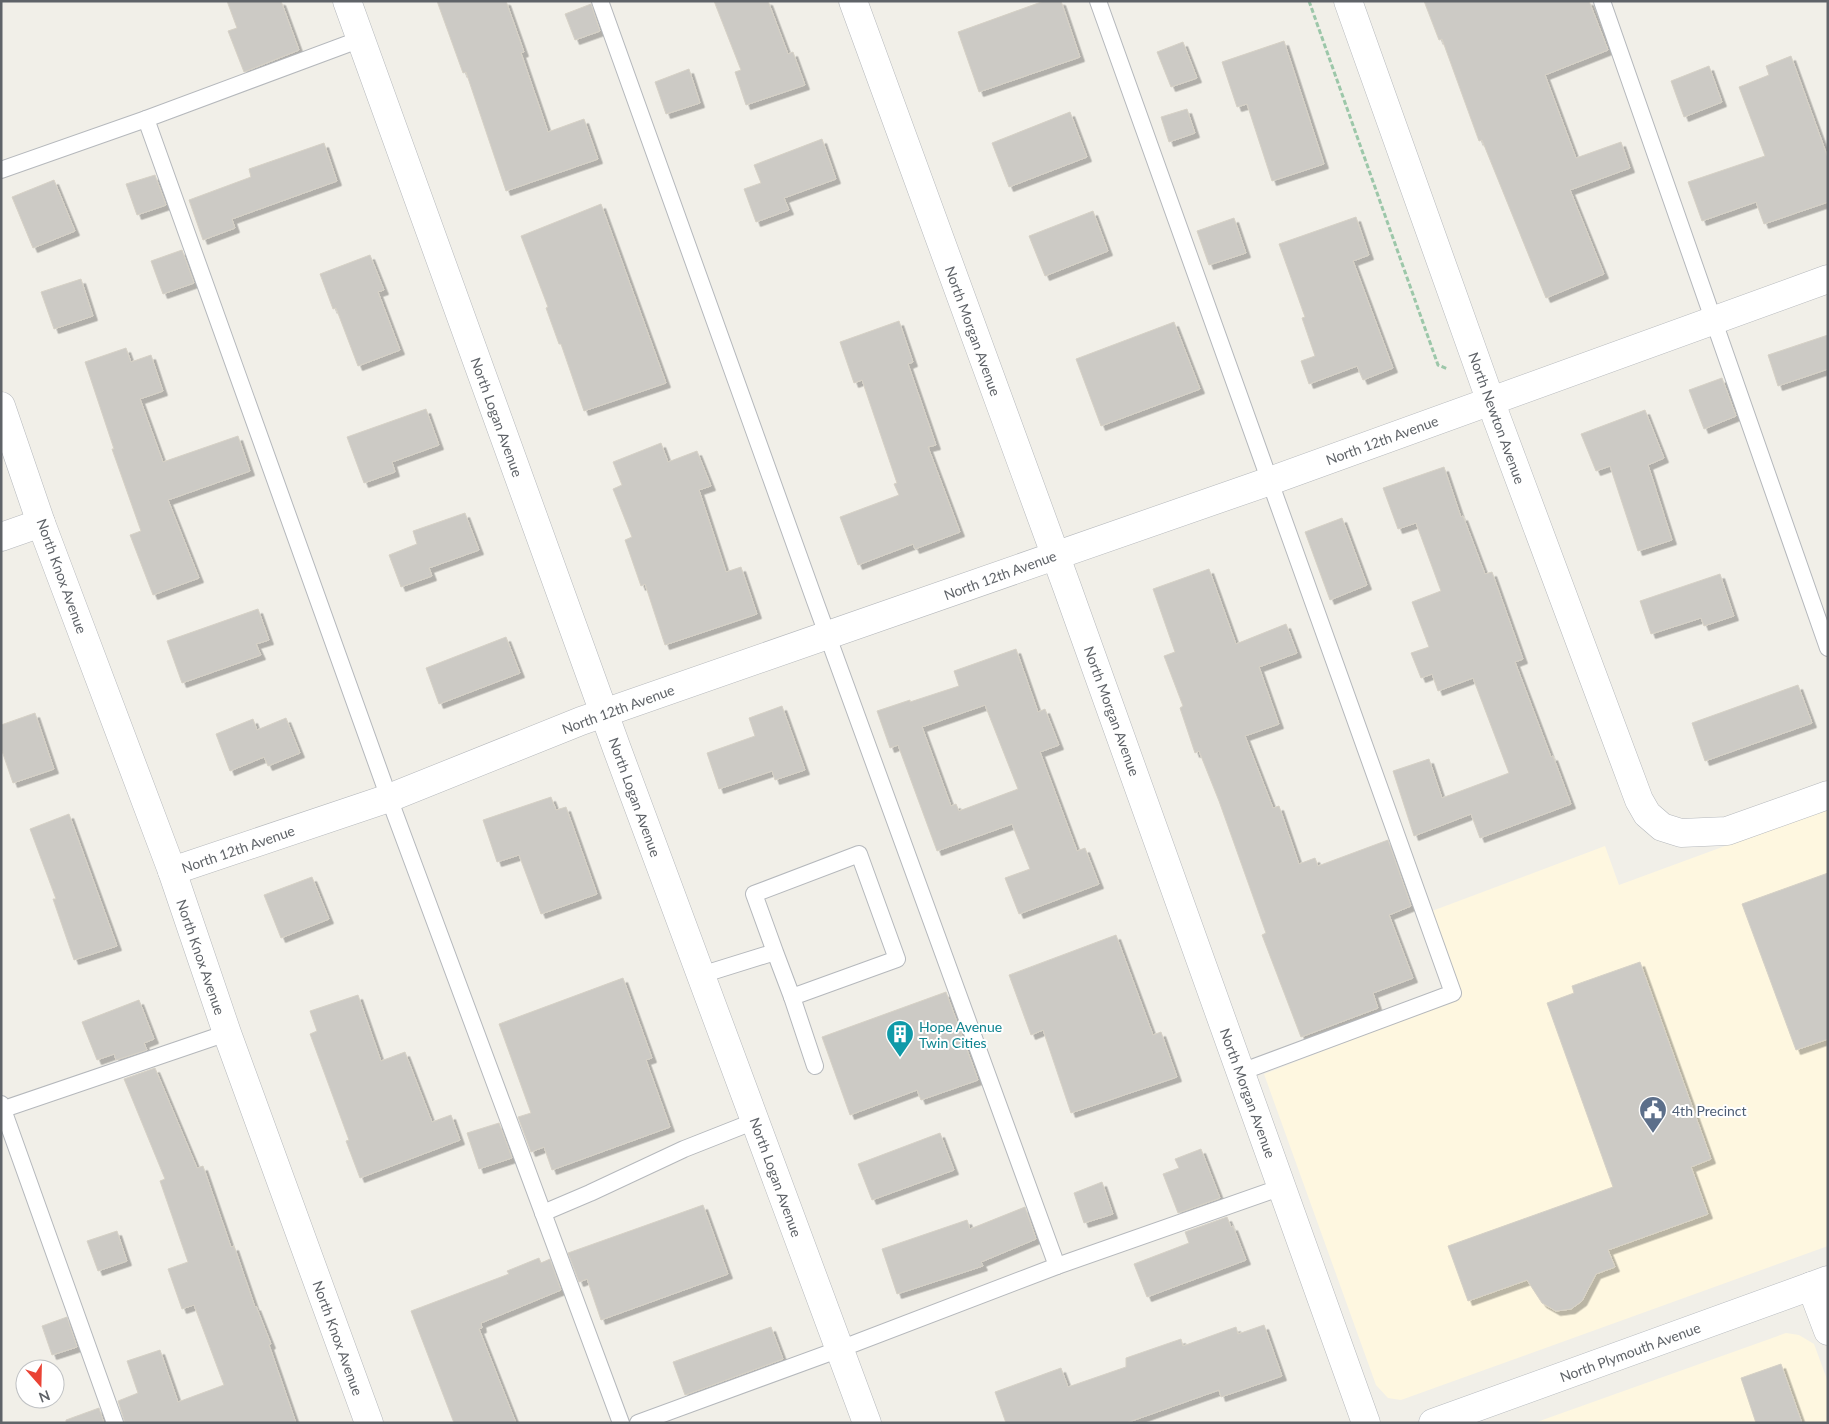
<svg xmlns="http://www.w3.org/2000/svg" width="1829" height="1424" viewBox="0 0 1829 1424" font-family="Lato,sans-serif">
  <defs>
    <filter id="shadow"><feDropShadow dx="4.5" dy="4.5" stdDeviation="0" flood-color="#0004"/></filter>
  </defs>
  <rect width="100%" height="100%" fill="#f1efe8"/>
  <!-- commercial -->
  <g fill="#fef7e0">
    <path d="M 1828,808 L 1828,1246 L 1401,1400 L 1388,1398 L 1376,1385 L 1264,1074 L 1462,997 L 1432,911 L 1605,846 L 1619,885 Z"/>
    <path d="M 1786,1333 L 1799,1335 L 1814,1344 L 1828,1382 L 1828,1423 L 1534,1423 Z"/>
  </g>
  <!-- building -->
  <g fill="#cccac5" stroke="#d6d1c6" fill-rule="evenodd" filter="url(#shadow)">
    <path d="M 227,1 L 281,1 L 299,50 L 244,72 L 228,31 L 237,28 Z"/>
    <path d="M 437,1 L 506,1 L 524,52 L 521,53 L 548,132 L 584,119 L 598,159 L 506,191 L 466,72 L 463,73 Z"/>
    <path d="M 714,1 L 768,1 L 788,54 L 793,52 L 805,85 L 746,105 L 735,72 L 741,70 Z"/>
    <path d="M 1044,1 L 1061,1 L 1080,57 L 979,92 L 958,32 Z"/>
    <path d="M 1424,1 L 1589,1 L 1608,50 L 1545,75 L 1576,158 L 1621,142 L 1630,168 L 1570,190 L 1604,274 L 1546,298 L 1482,140 L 1479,141 L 1442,39 L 1439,40 Z"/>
    <path d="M 591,4 L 600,31 L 575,40 L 565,14 Z"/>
    <path d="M 1284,41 L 1324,164 L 1272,181 L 1247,104 L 1237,107 L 1222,62 Z"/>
    <path d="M 1183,42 L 1197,78 L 1171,87 L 1157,52 Z"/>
    <path d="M 1791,56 L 1828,158 L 1828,202 L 1764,224 L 1756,202 L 1702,221 L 1688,182 L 1765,156 L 1739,87 L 1769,75 L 1766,66 Z"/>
    <path d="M 1709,66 L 1722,102 L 1684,117 L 1671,81 Z"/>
    <path d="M 689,69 L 700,103 L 666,114 L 655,82 Z"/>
    <path d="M 1187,109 L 1195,133 L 1169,142 L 1161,117 Z"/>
    <path d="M 1070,112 L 1087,157 L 1009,187 L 992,143 Z"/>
    <path d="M 822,139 L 836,179 L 784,198 L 789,210 L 756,222 L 744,189 L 761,183 L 754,165 Z"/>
    <path d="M 324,143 L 337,181 L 232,219 L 235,228 L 203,240 L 189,200 L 251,177 L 249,169 Z"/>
    <path d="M 155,175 L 166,205 L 137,215 L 126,184 Z"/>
    <path d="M 54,180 L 75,231 L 33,248 L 12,197 Z"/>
    <path d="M 601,204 L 666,383 L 584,411 L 561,344 L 559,344 L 546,308 L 548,307 L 521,236 Z"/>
    <path d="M 1093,211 L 1108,251 L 1045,276 L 1029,236 Z"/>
    <path d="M 1356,217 L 1369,255 L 1353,261 L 1393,368 L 1363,380 L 1357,366 L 1309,384 L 1301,361 L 1315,356 L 1302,318 L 1305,317 L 1279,244 Z"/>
    <path d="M 1234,218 L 1246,253 L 1209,265 L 1197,231 Z"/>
    <path d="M 182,250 L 194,283 L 163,294 L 151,261 Z"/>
    <path d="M 370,255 L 384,290 L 378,292 L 400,350 L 358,366 L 336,308 L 333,309 L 320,274 Z"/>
    <path d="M 81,279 L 93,316 L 54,329 L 41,292 Z"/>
    <path d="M 899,321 L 913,362 L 908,364 L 936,445 L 928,447 L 960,532 L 915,549 L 913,544 L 858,565 L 840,517 L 899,495 L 894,484 L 897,483 L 862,380 L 854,383 L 840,342 Z"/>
    <path d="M 1174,322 L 1200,389 L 1101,426 L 1076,359 Z"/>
    <path d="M 1828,335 L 1828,369 L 1778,386 L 1768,355 Z"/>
    <path d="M 126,348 L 131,362 L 151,355 L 163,391 L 140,399 L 163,462 L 238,436 L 250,471 L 168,500 L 199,578 L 153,595 L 130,535 L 141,531 L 112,449 L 114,449 L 85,362 Z"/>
    <path d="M 1722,378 L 1736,416 L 1704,429 L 1689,390 Z"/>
    <path d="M 426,409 L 439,445 L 392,462 L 395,472 L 364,483 L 347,437 Z"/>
    <path d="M 1645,410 L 1664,458 L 1648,465 L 1672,540 L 1638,551 L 1610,466 L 1596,471 L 1581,434 Z"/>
    <path d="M 661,443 L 668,462 L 697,451 L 711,486 L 699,490 L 726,572 L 741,567 L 757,614 L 665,645 L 645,584 L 641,586 L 625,540 L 632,537 L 613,489 L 622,485 L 613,462 Z"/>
    <path d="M 1444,467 L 1461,517 L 1463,516 L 1485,574 L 1492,572 L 1523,659 L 1515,662 L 1551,757 L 1553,756 L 1571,804 L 1480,838 L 1471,814 L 1414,836 L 1393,771 L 1429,759 L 1442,798 L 1509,773 L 1473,678 L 1438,691 L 1432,674 L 1421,678 L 1411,653 L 1429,647 L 1412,602 L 1441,591 L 1416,523 L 1398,529 L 1383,488 Z"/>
    <path d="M 465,513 L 479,550 L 429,568 L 432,576 L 401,587 L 389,555 L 417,544 L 413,531 Z"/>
    <path d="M 1342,518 L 1367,585 L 1330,600 L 1305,532 Z"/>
    <path d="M 1209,569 L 1236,644 L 1286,624 L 1297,653 L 1259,667 L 1279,724 L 1245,736 L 1273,808 L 1279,806 L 1299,864 L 1315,858 L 1318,866 L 1388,840 L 1411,906 L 1389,915 L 1413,978 L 1373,993 L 1378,1008 L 1301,1037 L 1262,935 L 1266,933 L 1219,801 L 1199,751 L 1195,753 L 1180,708 L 1183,706 L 1164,656 L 1175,652 L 1153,589 Z"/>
    <path d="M 1720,574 L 1734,616 L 1704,626 L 1701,618 L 1651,634 L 1640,601 Z"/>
    <path d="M 258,609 L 269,640 L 256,644 L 261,655 L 182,683 L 167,641 Z"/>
    <path d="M 506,637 L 520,673 L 439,704 L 426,668 Z"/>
    <path d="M 1016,649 L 1038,712 L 1045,709 L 1059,745 L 1040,752 L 1077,851 L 1085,848 L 1099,884 L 1019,914 L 1005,878 L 1030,869 L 1012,824 L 937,851 L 898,745 L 890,748 L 877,711 L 910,700 L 910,702 L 959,686 L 954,671 ZM 985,705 L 1018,789 L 959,811 L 956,804 L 951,806 L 922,727 Z"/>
    <path d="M 1798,685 L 1812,723 L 1705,761 L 1692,723 Z"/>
    <path d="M 782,706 L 805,770 L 775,780 L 772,771 L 719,789 L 707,753 L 755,736 L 749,718 Z"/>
    <path d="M 35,713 L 54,769 L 13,783 L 1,748 L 1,725 Z"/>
    <path d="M 286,718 L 300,753 L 268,766 L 264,757 L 230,771 L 216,734 L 253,719 L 257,730 Z"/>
    <path d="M 551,797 L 556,810 L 566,807 L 597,894 L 541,914 L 519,855 L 497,862 L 483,820 Z"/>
    <path d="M 69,814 L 117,946 L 74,960 L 53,899 L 56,899 L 30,829 Z"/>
    <path d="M 1828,873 L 1828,1039 L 1796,1050 L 1742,904 Z"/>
    <path d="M 312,877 L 329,919 L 281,938 L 264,895 Z"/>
    <path d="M 1116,935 L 1153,1035 L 1161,1032 L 1177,1077 L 1071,1113 L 1043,1030 L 1031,1035 L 1009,975 Z"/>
    <path d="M 1640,962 L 1711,1159 L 1691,1167 L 1708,1214 L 1608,1250 L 1615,1267 L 1596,1274 L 1582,1301 L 1571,1309 L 1556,1311 L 1542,1303 L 1527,1280 L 1468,1301 L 1448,1246 L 1613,1187 L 1547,1003 L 1574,993 L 1572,986 Z"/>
    <path d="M 623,978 L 652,1058 L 646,1060 L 670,1127 L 552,1170 L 544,1147 L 531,1152 L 518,1117 L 531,1113 L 499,1024 Z"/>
    <path d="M 946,992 L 978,1080 L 921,1100 L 917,1090 L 850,1115 L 822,1037 Z"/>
    <path d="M 358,995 L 381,1061 L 405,1052 L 432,1122 L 451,1115 L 460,1140 L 360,1178 L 346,1141 L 349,1140 L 310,1034 L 317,1031 L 310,1011 Z"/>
    <path d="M 139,1000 L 154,1039 L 144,1043 L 147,1050 L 116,1060 L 114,1054 L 97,1060 L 82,1022 Z"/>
    <path d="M 155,1068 L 197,1168 L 203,1166 L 231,1247 L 234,1246 L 255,1307 L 256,1306 L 271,1344 L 269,1345 L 296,1423 L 125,1423 L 118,1401 L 138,1393 L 127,1361 L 160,1350 L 178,1402 L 224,1385 L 194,1305 L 182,1309 L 168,1269 L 188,1262 L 160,1181 L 165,1179 L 124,1079 Z"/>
    <path d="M 499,1123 L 512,1158 L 479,1169 L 467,1133 Z"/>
    <path d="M 940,1133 L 954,1170 L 872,1200 L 858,1164 Z"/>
    <path d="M 1201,1149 L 1220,1198 L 1178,1213 L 1163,1174 L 1179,1168 L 1175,1159 Z"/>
    <path d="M 1102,1182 L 1113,1214 L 1084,1223 L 1074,1193 Z"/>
    <path d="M 703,1205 L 728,1274 L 601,1320 L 587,1279 L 579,1282 L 568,1253 Z"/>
    <path d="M 1025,1207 L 1036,1239 L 981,1262 L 983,1266 L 897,1294 L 882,1249 L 967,1220 L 970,1229 Z"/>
    <path d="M 1227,1217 L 1231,1227 L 1233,1226 L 1246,1260 L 1147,1297 L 1134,1264 L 1189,1243 L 1185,1232 Z"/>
    <path d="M 117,1231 L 127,1261 L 98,1271 L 87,1241 Z"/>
    <path d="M 539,1258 L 541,1263 L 550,1259 L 561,1290 L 481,1323 L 482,1328 L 479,1329 L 516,1423 L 454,1423 L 411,1311 L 509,1274 L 507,1271 Z"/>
    <path d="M 67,1317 L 77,1347 L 52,1355 L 42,1326 Z"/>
    <path d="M 1264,1325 L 1282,1376 L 1221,1397 L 1219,1390 L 1126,1423 L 1006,1423 L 995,1392 L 1061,1368 L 1068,1387 L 1126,1367 L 1126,1358 L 1181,1339 L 1183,1346 L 1236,1327 L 1238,1334 Z"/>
    <path d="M 771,1327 L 783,1359 L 685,1395 L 673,1362 Z"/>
    <path d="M 1781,1364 L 1802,1423 L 1756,1423 L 1741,1378 Z"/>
    <path d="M 99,1408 L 104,1423 L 66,1423 L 66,1420 Z"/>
  </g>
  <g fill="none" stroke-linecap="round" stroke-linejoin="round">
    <defs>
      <g id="lane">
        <path d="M 600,1 L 815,601 L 1057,1266"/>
        <path d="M 1098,1 L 1453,993 L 1241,1072"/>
        <path d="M 1602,1 L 1828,648"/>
        <path d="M 146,119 L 361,39"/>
        <path d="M 1,170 L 146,119 L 389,798 L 621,1423"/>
        <path d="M 701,975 L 775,952 L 754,894 L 859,854 L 897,959 L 792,997 L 775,952"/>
        <path d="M 792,997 L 815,1066"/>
        <path d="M 1,1104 L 115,1423"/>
        <path d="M 1,1110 L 227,1033"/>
        <path d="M 543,1213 L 590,1193 L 684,1149 L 755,1121"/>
        <path d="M 638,1423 L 840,1349 L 1057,1266 L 1282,1187"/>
      </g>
      <g id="street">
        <path d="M 347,1 L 617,749 L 867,1423"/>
        <path d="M 853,1 L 1067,587 L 1366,1423"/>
        <path d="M 1348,1 L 1497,419 L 1639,800 L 1647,814 L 1662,827 L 1681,833 L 1727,831 L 1828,795"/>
        <path d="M 1,406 L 41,523 L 172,871 L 227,1033 L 369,1423"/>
        <path d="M 1,537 L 41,523"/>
        <path d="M 172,871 L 389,798 L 581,721 L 1270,481 L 1828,279"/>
        <path d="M 1811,1286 L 1828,1331"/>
      </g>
      <path id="secondary" d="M 1433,1423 L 1828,1280"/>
    </defs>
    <!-- lane casing -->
    <use href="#lane" stroke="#b5b8bc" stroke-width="18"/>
    <!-- street casing -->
    <use href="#street" stroke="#b5b8bc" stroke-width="29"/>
    <!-- secondary casing -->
    <use href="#secondary" stroke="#b6babf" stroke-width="29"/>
    <!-- path -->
    <path stroke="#9cc7a9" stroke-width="3" stroke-dasharray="5 2.5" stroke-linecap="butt" d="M 1309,1 L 1438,365 L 1448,369"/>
    <!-- lane -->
    <use href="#lane" stroke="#fff" stroke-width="16"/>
    <!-- street -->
    <use href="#street" stroke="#fff" stroke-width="28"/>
    <!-- secondary -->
    <use href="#secondary" stroke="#fff" stroke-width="28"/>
  </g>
  <!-- icons -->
  <defs>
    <symbol id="building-pin" viewBox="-11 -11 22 30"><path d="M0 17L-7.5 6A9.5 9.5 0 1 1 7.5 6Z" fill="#0f9aa8" stroke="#fff"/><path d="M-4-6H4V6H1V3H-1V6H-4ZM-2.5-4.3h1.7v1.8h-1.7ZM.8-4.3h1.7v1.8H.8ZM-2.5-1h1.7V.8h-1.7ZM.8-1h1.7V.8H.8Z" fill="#fff"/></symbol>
    <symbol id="civic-pin" viewBox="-11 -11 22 30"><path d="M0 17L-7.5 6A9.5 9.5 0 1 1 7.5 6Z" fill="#5c6f8a" stroke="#fff"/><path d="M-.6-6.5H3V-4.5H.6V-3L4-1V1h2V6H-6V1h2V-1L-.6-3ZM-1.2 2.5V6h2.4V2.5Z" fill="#fff"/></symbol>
  </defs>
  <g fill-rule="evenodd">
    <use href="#building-pin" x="884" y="1018" width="32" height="43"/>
    <use href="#civic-pin" x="1637" y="1094" width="32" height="43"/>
  </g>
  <g text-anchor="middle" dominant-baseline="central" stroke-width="4" stroke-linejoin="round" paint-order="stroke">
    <!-- street labels -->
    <g font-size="14" fill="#5f6368" stroke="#fff">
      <text transform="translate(973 331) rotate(70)">North Morgan Avenue</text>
      <text transform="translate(497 417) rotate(70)">North Logan Avenue</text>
      <text transform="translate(1497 418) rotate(70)">North Newton Avenue</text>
      <text transform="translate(1382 440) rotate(-20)">North 12th Avenue</text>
      <text transform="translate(1000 575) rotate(-20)">North 12th Avenue</text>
      <text transform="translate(62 576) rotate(70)">North Knox Avenue</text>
      <text transform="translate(618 709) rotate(-20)">North 12th Avenue</text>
      <text transform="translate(1112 711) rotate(70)">North Morgan Avenue</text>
      <text transform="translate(635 797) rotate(70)">North Logan Avenue</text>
      <text transform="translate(238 849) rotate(-19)">North 12th Avenue</text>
      <text transform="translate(201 957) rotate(71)">North Knox Avenue</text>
      <text transform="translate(1248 1093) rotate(70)">North Morgan Avenue</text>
      <text transform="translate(776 1177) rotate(70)">North Logan Avenue</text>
      <text transform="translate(338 1338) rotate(70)">North Knox Avenue</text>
      <text transform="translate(1630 1352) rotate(-20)">North Plymouth Avenue</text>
    </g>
    <!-- culture labels -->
    <g font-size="14" fill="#0d838f" stroke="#fff" text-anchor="start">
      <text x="919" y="1026">Hope Avenue<tspan x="919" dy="16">Twin Cities</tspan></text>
    </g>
    <!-- service labels -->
    <g font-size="14" fill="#4e5e75" stroke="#fff" text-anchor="start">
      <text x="1672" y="1110">4th Precinct</text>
    </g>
  </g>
  <!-- border -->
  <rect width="1829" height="1424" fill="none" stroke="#5f6368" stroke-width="5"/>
  <!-- north arrow -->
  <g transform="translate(40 1384) rotate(160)"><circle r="24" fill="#ffffff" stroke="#bfc1c3"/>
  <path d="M0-4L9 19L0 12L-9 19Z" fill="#ea4335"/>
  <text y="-8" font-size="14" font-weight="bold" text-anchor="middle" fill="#5f6368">N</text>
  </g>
</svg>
